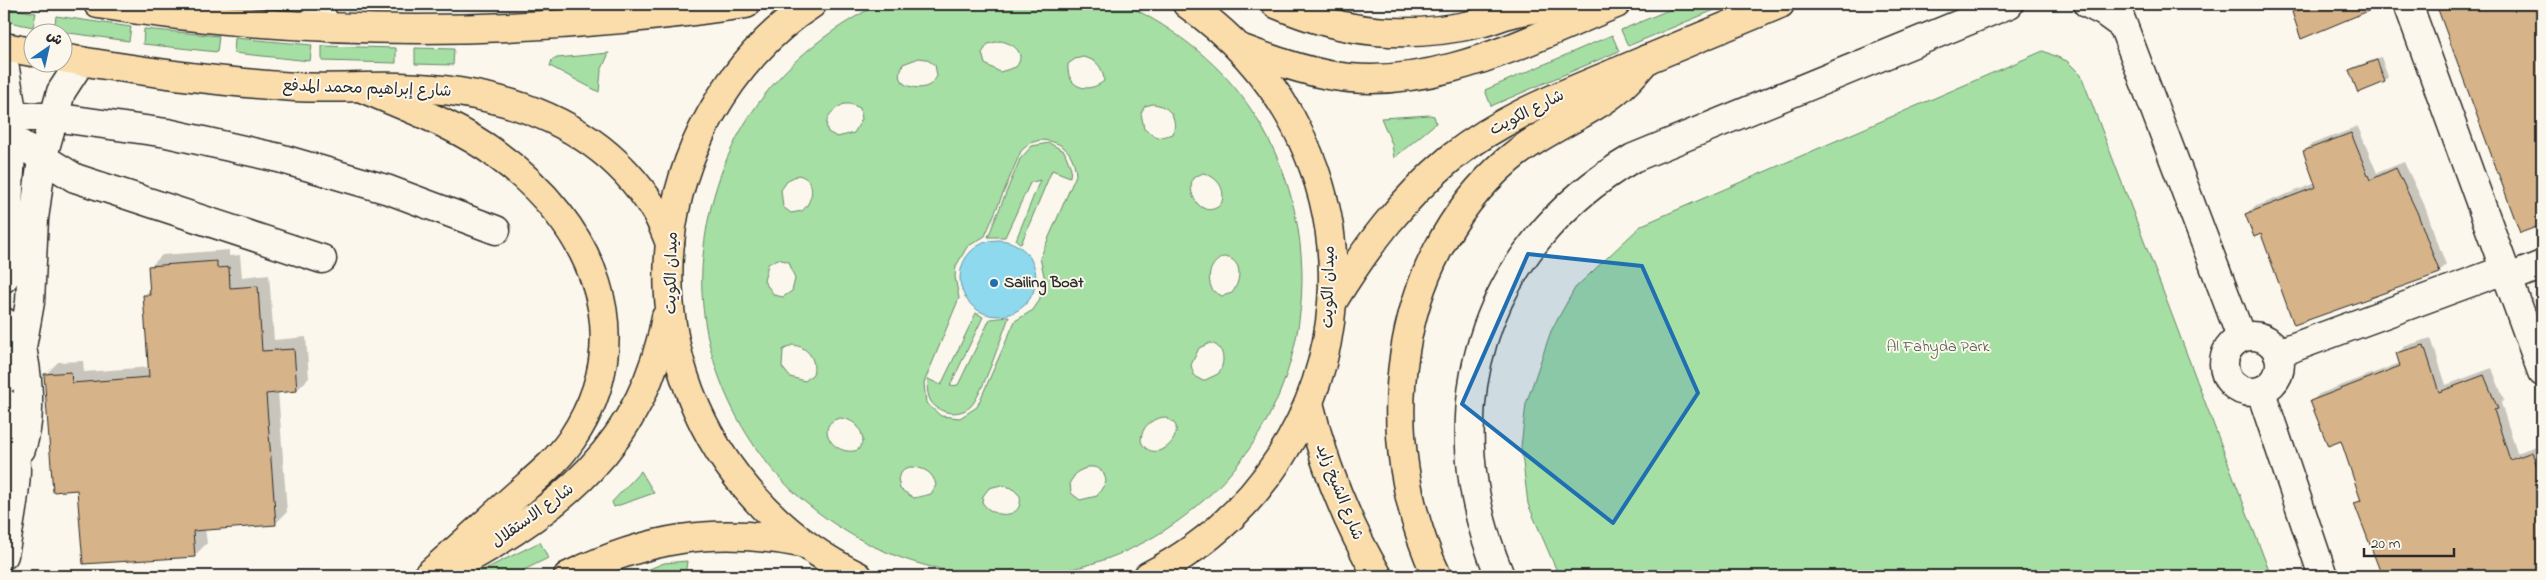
<svg xmlns="http://www.w3.org/2000/svg" width="2546" height="580" viewBox="0 0 2546 580" font-family="'Indie Flower','Playpen Sans Arabic',sans-serif">
  <rect width="100%" height="100%" fill="#fbf7ec"/>
  <filter id="ink" filterUnits="userSpaceOnUse"><feTurbulence type="fractalNoise" baseFrequency=".02" numOctaves="2"/><feDisplacementMap in="SourceGraphic" scale="10" xChannelSelector="R" yChannelSelector="G"/><feConvolveMatrix kernelMatrix="1 2 1 2 8 2 1 2 1" color-interpolation-filters="sRGB"/></filter>
  <g filter="url(#ink)">
    <!-- green -->
    <g fill="#a5dfa4" stroke="#688568" fill-rule="evenodd">
      <path d="M 879,4 L 1125,4 C 1177,30 1223,65 1254,114 C 1335,240 1312,411 1196,507 C 1143,552 1077,576 1008,576 C 931,576 864,551 805,502 C 739,447 698,355 702,269 C 709,148 771,58 879,4 ZM 1000,41 C 1013,43 1027,53 1016,67 L 1000,72 L 985,64 L 982,53 L 988,44 ZM 1083,57 C 1097,60 1103,67 1104,81 C 1087,95 1066,87 1068,64 L 1075,59 ZM 919,58 L 926,59 L 935,65 L 937,76 C 930,90 917,90 904,84 L 899,75 L 903,64 ZM 844,104 L 850,104 L 860,108 L 862,119 L 854,133 L 837,137 L 828,132 C 823,118 832,110 844,104 ZM 1153,104 C 1170,106 1178,118 1173,134 L 1158,138 L 1144,129 L 1141,113 L 1145,106 ZM 1040,140 C 1063,141 1074,152 1076,175 L 1040,258 L 1045,280 L 1039,301 L 1033,310 L 1015,321 L 977,407 L 960,418 L 941,416 L 926,403 L 924,383 L 959,298 L 955,277 L 956,266 L 967,247 L 985,236 L 1021,151 L 1030,143 ZM 1203,173 C 1218,177 1227,190 1221,204 C 1205,221 1185,196 1193,178 ZM 798,175 C 817,179 814,200 802,211 L 791,213 L 783,207 L 781,190 L 788,180 ZM 1223,257 C 1243,258 1242,280 1232,293 L 1222,296 L 1213,291 C 1206,278 1209,264 1223,257 ZM 778,259 L 789,262 L 795,279 L 792,291 L 783,297 L 774,295 L 764,281 L 768,264 ZM 1210,343 C 1225,346 1226,363 1218,374 L 1203,381 L 1194,376 L 1191,365 L 1199,348 ZM 792,345 C 807,346 817,359 813,374 L 805,381 L 790,377 L 782,367 L 783,350 ZM 1164,417 L 1173,422 L 1176,426 C 1179,446 1150,463 1141,441 C 1141,427 1151,419 1164,417 ZM 840,418 C 853,419 862,427 863,441 L 858,450 C 833,458 813,424 840,418 ZM 910,467 C 923,467 933,472 936,485 L 931,494 L 914,498 L 900,489 L 898,478 L 904,469 ZM 1088,467 C 1099,466 1105,471 1106,482 L 1097,496 L 1080,500 L 1071,493 L 1070,482 L 1077,472 ZM 1001,485 L 1012,488 L 1020,496 C 1024,520 992,519 982,502 L 983,496 L 989,488 Z"/>
      <path d="M 1683,4 L 1729,4 L 1628,46 L 1621,30 Z"/>
      <path d="M 4,7 L 36,13 L 33,27 L 4,21 Z"/>
      <path d="M 56,16 L 131,27 L 129,41 L 54,31 Z"/>
      <path d="M 144,29 L 219,36 L 217,52 L 143,44 Z"/>
      <path d="M 1612,35 L 1619,51 L 1491,106 L 1485,90 Z"/>
      <path d="M 235,38 L 312,45 L 310,61 L 234,53 Z"/>
      <path d="M 322,46 L 396,48 L 396,63 L 322,61 Z"/>
      <path d="M 415,48 L 454,49 L 453,65 L 415,64 Z"/>
      <path d="M 2043,51 L 2067,61 L 2081,75 L 2271,576 L 1559,576 L 1528,504 L 1521,446 L 1526,404 L 1551,331 L 1575,288 L 1642,225 Z"/>
      <path d="M 609,53 L 601,71 L 599,92 L 550,66 L 552,60 L 557,58 Z"/>
      <path d="M 1430,115 L 1434,116 L 1436,123 L 1394,158 L 1392,144 L 1381,118 Z"/>
      <path d="M 1049,143 L 1064,151 L 1071,168 L 1070,177 L 1052,170 L 1021,244 L 1016,240 L 1040,180 L 1030,183 L 1005,237 L 988,237 L 1020,159 L 1032,146 Z"/>
      <path d="M 976,313 L 983,317 L 950,386 L 958,385 L 990,319 L 1009,317 C 1002,335 982,395 971,406 C 963,414 949,415 939,409 C 928,403 926,391 928,379 L 941,385 Z"/>
      <path d="M 641,471 L 654,493 L 614,507 L 612,502 Z"/>
      <path d="M 540,542 L 548,558 L 512,576 L 471,576 Z"/>
      <path d="M 687,561 L 685,576 L 666,576 L 642,572 L 664,563 Z"/>
    </g>
    <!-- water -->
    <circle fill="#8ed9ee" stroke="#6693a0" cx="998" cy="278" r="38"/>
    <!-- shadow -->
    <g fill="#0003">
      <path d="M 1384,4 L 1402,4 L 1398,8 Z"/>
      <path d="M 2307,4 L 2373,4 L 2293,12 L 2299,6 Z"/>
      <path d="M 2437,4 L 2542,4 L 2542,224 L 2520,232 Z"/>
      <path d="M 2381,57 L 2388,77 L 2385,81 L 2358,91 L 2350,70 L 2354,67 Z"/>
      <path d="M 2358,127 L 2377,173 L 2404,162 L 2424,204 L 2446,265 L 2439,272 L 2262,232 L 2246,214 L 2254,207 L 2316,183 L 2304,152 L 2312,144 Z"/>
      <path d="M 229,250 L 229,256 L 240,255 L 242,277 L 269,274 L 274,340 L 306,337 L 309,378 L 297,390 L 278,391 L 287,512 L 275,524 L 205,529 L 207,543 L 195,555 L 78,488 L 46,374 L 58,362 L 83,361 L 84,372 L 150,367 L 145,295 L 151,288 L 150,267 L 162,255 Z"/>
      <path d="M 2431,338 L 2446,385 L 2492,368 L 2504,400 L 2501,403 L 2517,453 L 2539,445 L 2542,454 L 2542,576 L 2383,576 L 2356,504 L 2361,498 L 2341,439 L 2312,401 L 2319,394 L 2400,363 L 2397,354 L 2405,346 Z"/>
    </g>
    <!-- building -->
    <g fill="#d6b388" stroke="#2b2b2b">
      <path d="M 2317,4 L 2385,4 L 2301,39 L 2292,12 Z"/>
      <path d="M 2436,4 L 2542,4 L 2542,225 L 2520,233 Z"/>
      <path d="M 2377,60 L 2385,82 L 2358,93 L 2349,70 Z"/>
      <path d="M 2351,133 L 2370,180 L 2396,168 L 2417,212 L 2440,273 L 2294,325 L 2261,234 L 2254,237 L 2245,214 L 2316,187 L 2303,151 Z"/>
      <path d="M 217,261 L 217,268 L 229,267 L 230,288 L 258,286 L 262,351 L 294,349 L 297,391 L 266,394 L 276,525 L 193,531 L 195,557 L 83,564 L 77,490 L 53,492 L 44,374 L 71,372 L 72,383 L 149,377 L 143,295 L 150,295 L 148,266 Z"/>
      <path d="M 2424,345 L 2439,392 L 2484,375 L 2498,409 L 2494,410 L 2510,460 L 2532,452 L 2542,481 L 2542,576 L 2382,576 L 2354,503 L 2361,501 L 2341,441 L 2328,446 L 2310,401 L 2400,366 L 2396,353 Z"/>
    </g>
    <g fill="none" stroke-linecap="round" stroke-linejoin="round">
      <defs>
        <g id="minor">
          <path d="M 316,4 L 327,27"/>
          <path d="M 2088,4 L 2104,12 L 2122,25"/>
          <path d="M 2115,4 L 2241,337"/>
          <path d="M 2408,4 L 2542,372"/>
          <path d="M 4,63 L 13,117 L 4,278"/>
          <path d="M 13,117 L 53,117 L 167,133 L 279,158 L 389,190 L 496,230"/>
          <path d="M 4,138 L 20,144 L 75,178 L 322,259"/>
          <path d="M 2507,279 L 2542,265"/>
          <path d="M 4,322 C 28,336 29,365 4,379"/>
          <circle cx="2252" cy="364" r="28"/>
          <path d="M 22,347 L 30,302 L 34,219 L 42,159 L 61,92 L 81,61"/>
          <path d="M 2278,353 L 2504,270"/>
          <path d="M 2261,392 L 2323,576"/>
          <path d="M 4,403 C 25,457 14,500 4,555"/>
          <path d="M 21,449 C 32,418 29,384 23,353"/>
          <path d="M 1500,576 C 1432,414 1479,248 1633,158 L 2009,4"/>
        </g>
        <g id="major">
          <path d="M 98,4 C 312,38 532,36 746,4"/>
          <path d="M 812,4 C 770,31 735,71 711,114 C 616,283 686,491 858,576"/>
          <path d="M 1276,4 C 1345,34 1406,40 1480,23 C 1489,21 1497,18 1505,15 C 1527,9 1550,6 1573,4"/>
          <path d="M 4,47 L 32,52"/>
          <path d="M 1240,48 C 1269,59 1298,69 1328,75 C 1430,94 1525,41 1616,4"/>
          <path d="M 62,58 C 139,71 217,82 295,87 C 330,89 365,86 400,87 C 501,90 598,120 654,209 C 661,219 665,232 670,243"/>
          <path d="M 362,88 C 408,108 457,125 497,155 C 591,223 642,334 572,439 C 556,463 532,481 511,500 C 483,526 455,551 427,576"/>
          <path d="M 1333,301 C 1366,247 1402,199 1451,158 C 1501,118 1561,95 1619,71 C 1673,48 1727,26 1780,4"/>
          <path d="M 1309,403 C 1324,465 1346,522 1378,576"/>
          <path d="M 449,569 C 557,513 644,444 666,317"/>
          <path d="M 568,576 C 647,538 715,526 801,543"/>
          <path d="M 1148,576 C 1376,458 1398,152 1187,4"/>
          <path d="M 1437,576 C 1373,441 1390,262 1508,160 C 1537,135 1572,121 1604,100 C 1621,89 1634,74 1647,59"/>
        </g>
      </defs>
      <!-- minor casing -->
      <use href="#minor" stroke="#2b2b2b" stroke-width="31"/>
      <!-- major casing -->
      <use href="#major" stroke="#2b2b2b" stroke-width="31"/>
      <!-- minor -->
      <use href="#minor" stroke="#fbf7ec" stroke-width="28"/>
      <!-- major -->
      <use href="#major" stroke="#faddab" stroke-width="28"/>
    </g>
  </g>
  <!-- marked area -->
  <path fill="#1f6fb2" fill-opacity="0.2" stroke="#1f6fb2" stroke-width="4" stroke-linejoin="round" d="M 1528,254 L 1642,266 L 1698,393 L 1613,523 L 1462,404 Z"/>
  <!-- markers -->
  <circle fill="#1f6fb2" stroke="#fbf7ec" stroke-width="2" cx="994" cy="283" r="5"/>
  <g text-anchor="middle" dominant-baseline="central" stroke-width="4" stroke-linejoin="round" paint-order="stroke">
    <!-- street labels -->
    <g font-size="16" fill="#2b2b2b" stroke="#fbf7ec">
      <text transform="translate(367 89) rotate(2)">شارع إبراهيم محمد المدفع</text>
      <text transform="translate(1527 113) rotate(-27)">شارع الكويت</text>
      <text transform="translate(672 273) rotate(-89)">ميدان الكويت</text>
      <text transform="translate(1329 287) rotate(-89)">ميدان الكويت</text>
      <text transform="translate(1339 492) rotate(68)">شارع الشيخ زايد</text>
      <text transform="translate(533 516) rotate(-36)">شارع الاستقلال</text>
    </g>
    <!-- poi labels -->
    <g font-size="16" font-weight="bold" fill="#2b2b2b" stroke="#fbf7ec" text-anchor="start">
      <text x="1004" y="283">Sailing Boat</text>
    </g>
    <!-- park labels -->
    <g font-size="16" fill="#4a5849" stroke="#fbf7ec">
      <text x="1938" y="347">Al Fahyda Park</text>
    </g>
  </g>
  <!-- margin -->
  <rect width="2546" height="580" fill="none" stroke="#fbf7ec" stroke-width="20"/>
  <rect x="10" y="10" width="2526" height="560" fill="none" stroke="#2b2b2b" stroke-width="2" filter="url(#ink)"/>
  <!-- north arrow -->
  <g transform="translate(48 48) rotate(34)"><circle r="24" fill="#fbf7ec" stroke="#a8a59f"/>
  <path d="M0-4L9 19L0 12L-9 19Z" fill="#1f6fb2"/>
  <text y="-8" font-size="14" font-weight="bold" text-anchor="middle" fill="#2b2b2b">ش</text>
  </g>
  <!-- scale -->
  <path d="M2364 548v8h90v-8" fill="none" stroke="#2b2b2b" stroke-width="2.5"/>
  <text x="2371" y="548" font-size="15" fill="#2b2b2b" stroke="#fbf7ec" stroke-width="4" paint-order="stroke">20 m</text>
</svg>
